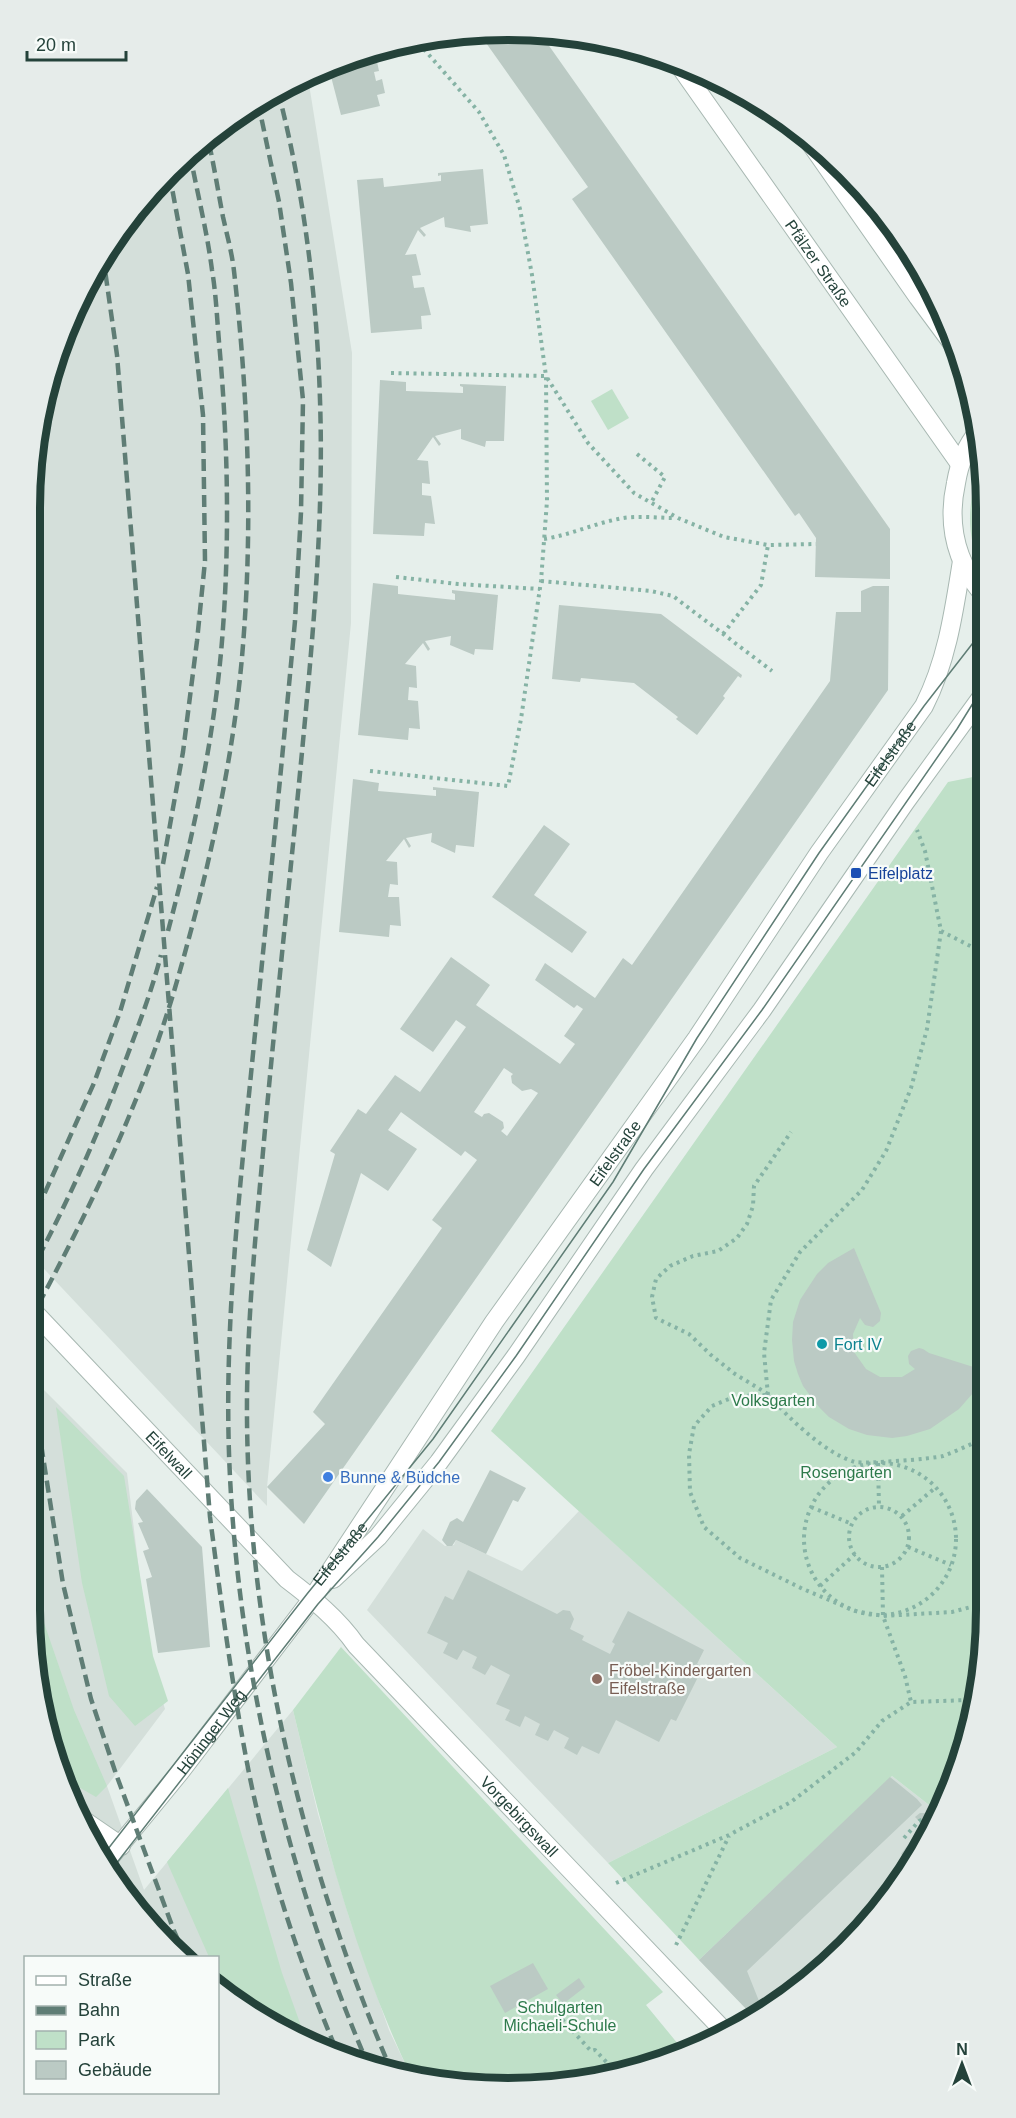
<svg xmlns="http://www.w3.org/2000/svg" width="1016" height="2118" viewBox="0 0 1016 2118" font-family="Helvetica,sans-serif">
  <rect width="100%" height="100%" fill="#e6efeb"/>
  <!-- built -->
  <g fill="#d4dfda">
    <path d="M 306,77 L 309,84 L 352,353 L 351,623 L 267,1487 L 267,1506 L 30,1254 L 30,508 L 39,414 L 67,325 L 111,242 L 170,170 L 243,110 Z"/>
    <path d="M 30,1376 L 127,1473 L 150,1659 L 165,1709 L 107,1786 L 144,1890 L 293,1710 L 318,1814 L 349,1917 L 389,2030 L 412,2078 L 269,2024 L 218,1987 L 218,1958 L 182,1957 L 129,1901 L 55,1764 L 30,1610 Z"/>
    <path d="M 579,1511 L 837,1747 L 608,1863 L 367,1610 L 423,1529 L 445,1546 L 454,1545 L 456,1540 L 522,1571 Z"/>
    <path d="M 892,1776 L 938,1812 L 867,1925 L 799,1989 L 754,2017 L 699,1960 Z"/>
  </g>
  <!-- green -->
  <g fill="#bfe0c8">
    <path d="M 612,389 L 629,418 L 608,430 L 591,401 Z"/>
    <path d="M 982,463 L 982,570 C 965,535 967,499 982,463 Z"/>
    <path d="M 983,775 L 986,1610 L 977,1704 L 949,1793 L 938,1812 L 892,1776 L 699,1960 L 608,1863 L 837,1747 L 491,1431 L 948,782 Z"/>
    <path d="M 56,1407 L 124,1476 L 153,1656 L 168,1701 L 135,1726 L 109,1696 L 82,1583 Z"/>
    <path d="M 30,1582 L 74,1710 L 107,1786 L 96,1797 L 63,1778 L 55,1764 L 30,1610 Z"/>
    <path d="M 341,1647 L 663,1992 L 646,2005 L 683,2050 L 570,2084 L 412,2078 C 356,1962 323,1835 293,1710 Z"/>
    <path d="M 228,1788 L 282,1973 L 305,2037 L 269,2024 L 225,1992 L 218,1976 L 218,1958 L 209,1957 L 167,1862 Z"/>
  </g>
  <!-- building -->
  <g fill="#bbcac4" fill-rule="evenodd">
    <path d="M 508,30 L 540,33 L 890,529 L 890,579 L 815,577 L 816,538 L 799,513 L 795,516 L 572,199 L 588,187 L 479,33 Z"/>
    <path d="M 369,53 L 370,59 L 376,57 L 379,71 L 374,72 L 376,81 L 382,79 L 385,93 L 377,95 L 380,106 L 341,115 L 328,65 Z"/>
    <path d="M 483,169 L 488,224 L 470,226 L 471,232 L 445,227 L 444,217 L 420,228 L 426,235 L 424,237 L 418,230 L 405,255 L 416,254 L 421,275 L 412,276 L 414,288 L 424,287 L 431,315 L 421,316 L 422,329 L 371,333 L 357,180 L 383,178 L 384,187 L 441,181 L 441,175 L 438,176 L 438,173 Z"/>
    <path d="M 380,380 L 406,382 L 406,391 L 463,393 L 463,387 L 460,386 L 460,384 L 506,386 L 504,441 L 486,441 L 485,447 L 461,439 L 461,429 L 435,436 L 441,444 L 439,446 L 433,437 L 417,460 L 428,461 L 430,484 L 422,483 L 422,495 L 431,496 L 435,524 L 425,523 L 424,536 L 373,534 Z"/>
    <path d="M 373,583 L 398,586 L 398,594 L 455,600 L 455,594 L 452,593 L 452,590 L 498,595 L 493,650 L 475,649 L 474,655 L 450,645 L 451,636 L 425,641 L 430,649 L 428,651 L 423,643 L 405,664 L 416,666 L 417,688 L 409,687 L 408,700 L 418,701 L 420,729 L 409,728 L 408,740 L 358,735 Z"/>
    <path d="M 873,586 L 889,586 L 888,690 L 304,1524 L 267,1487 L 325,1424 L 313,1412 L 442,1228 L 432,1220 L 477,1160 L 465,1151 L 461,1156 L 401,1112 L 388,1130 L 417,1149 L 388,1191 L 361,1173 L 331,1267 L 307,1250 L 335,1154 L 330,1151 L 358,1109 L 366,1114 L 395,1075 L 420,1092 L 466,1027 L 456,1020 L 433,1052 L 400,1029 L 451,957 L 490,985 L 476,1005 L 560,1064 L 575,1044 L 564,1036 L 583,1009 L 577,1005 L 574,1008 L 535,980 L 545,963 L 595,998 L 623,958 L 632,965 L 830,681 L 836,612 L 861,612 L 861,591 ZM 504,1068 L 513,1074 L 511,1076 L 512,1083 L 522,1091 L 531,1089 L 538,1093 L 507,1136 L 501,1131 L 504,1128 L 503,1122 L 489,1113 L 484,1114 L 482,1117 L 474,1112 Z"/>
    <path d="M 559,605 L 661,614 L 742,675 L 741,678 L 738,676 L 723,696 L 725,698 L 697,735 L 676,719 L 678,717 L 634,683 L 581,678 L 580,682 L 552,679 Z"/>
    <path d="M 353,779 L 379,783 L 378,791 L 436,796 L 436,790 L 433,790 L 433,787 L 479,792 L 474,847 L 456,845 L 455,853 L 431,842 L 432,833 L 406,838 L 411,846 L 409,848 L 404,839 L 386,861 L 397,862 L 398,885 L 390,884 L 388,897 L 399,897 L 401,926 L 390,925 L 389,937 L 339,932 Z"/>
    <path d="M 544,825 L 570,844 L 534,895 L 587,932 L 572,953 L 492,897 Z"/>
    <path d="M 854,1248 L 881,1313 L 880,1321 L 873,1327 L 865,1325 L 860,1318 L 853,1334 L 854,1352 L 866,1369 L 880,1377 L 902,1377 L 915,1369 L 909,1364 L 908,1356 L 911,1351 L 919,1348 L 923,1349 L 929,1353 L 983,1370 L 973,1393 L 959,1409 L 930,1429 L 907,1436 L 892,1438 L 867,1435 L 849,1429 L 829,1417 L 819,1407 L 803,1386 L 798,1374 L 794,1361 L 792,1340 L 793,1322 L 800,1300 L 817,1274 L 828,1263 Z"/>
    <path d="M 490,1470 L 526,1488 L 518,1502 L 513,1500 L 486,1554 L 456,1540 L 452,1546 L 447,1546 L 442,1540 L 450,1522 L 457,1518 L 463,1522 Z"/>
    <path d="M 147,1489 L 202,1547 L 210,1647 L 158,1653 L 146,1579 L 152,1577 L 143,1551 L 149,1549 L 138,1523 L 143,1522 L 135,1509 L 136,1501 Z"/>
    <path d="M 468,1570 L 557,1614 L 563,1610 L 570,1611 L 574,1619 L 570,1629 L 584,1636 L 582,1640 L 610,1654 L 615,1644 L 612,1642 L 628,1611 L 704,1650 L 697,1664 L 703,1667 L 676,1721 L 671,1719 L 659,1742 L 616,1720 L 599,1754 L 582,1746 L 577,1755 L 564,1748 L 569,1738 L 554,1730 L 548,1741 L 535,1735 L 540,1724 L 525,1716 L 520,1727 L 505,1720 L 510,1710 L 496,1704 L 510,1675 L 491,1665 L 485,1675 L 472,1668 L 477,1657 L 463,1650 L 457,1660 L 443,1653 L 448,1643 L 427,1633 L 445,1596 L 453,1600 Z"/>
    <path d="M 890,1777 L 917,1799 L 922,1805 L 747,1971 L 759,2001 L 759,2006 L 751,2014 L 699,1960 Z"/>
    <path d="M 920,1813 L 927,1813 L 935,1817 L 908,1860 L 901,1854 L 923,1825 L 915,1817 Z"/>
    <path d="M 533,1963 L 548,1989 L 505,2013 L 490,1986 Z"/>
    <path d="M 579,1978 L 585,1987 L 563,2004 L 556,1995 Z"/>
  </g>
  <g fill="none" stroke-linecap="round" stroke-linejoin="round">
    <defs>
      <g id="minor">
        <path id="s1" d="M 677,62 L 960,464"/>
        <path d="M 802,131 L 918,297 L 955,347"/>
        <path d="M 978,432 C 966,446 959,465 956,483 C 947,524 955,560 982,593"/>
        <path id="s2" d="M 30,1308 L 287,1579 C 312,1598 338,1619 356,1645 L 727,2034"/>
        <path d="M 333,1579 L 378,1537 L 439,1462 L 516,1356 L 644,1169 L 762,1010 L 906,801 L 983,695"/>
        <path d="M 86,1822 L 121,1846"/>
        <path id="s3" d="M 107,1861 L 180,1772 L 312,1599 L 494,1322 L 697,1038 L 819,853 L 924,706 C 947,661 954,611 962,561"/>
      </g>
    </defs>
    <!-- minor casing -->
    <use href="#minor" stroke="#a8b8b2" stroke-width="20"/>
    <!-- path -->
    <g stroke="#86b3a5" stroke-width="4" stroke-dasharray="3 4.5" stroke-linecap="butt">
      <path d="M 391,373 L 546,376 L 588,443 L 634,493 L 678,518 L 724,537 L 768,545 L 816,544"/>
      <path d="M 637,454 L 665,477 L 651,503"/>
      <path d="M 544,539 C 570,535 593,524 618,519 C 636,515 657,518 676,518"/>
      <path d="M 396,577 L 458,584 L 540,589"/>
      <path d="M 541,581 L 651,591 L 673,596 L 772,671"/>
      <path d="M 723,634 L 761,585 L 768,545"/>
      <path d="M 370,771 L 508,786 L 521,719 L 541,581 L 547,501 L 546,376 L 532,275 L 520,209 L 504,155 L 479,112 L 415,39"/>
      <path d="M 941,931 L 984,953"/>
      <path d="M 978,1276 L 985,1280"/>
      <path d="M 768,1394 L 735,1374 L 711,1355 L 689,1334 L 656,1318 L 652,1297 L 656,1279 L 670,1266 L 693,1256 L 718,1251 L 737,1238 L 747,1224 L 753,1206 L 754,1186 L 791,1132"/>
      <path d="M 768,1395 L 764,1353 L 771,1300 L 800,1252 L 862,1190 L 886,1151 L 911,1088 L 927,1029 L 941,931 L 925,851 L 917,830"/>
      <path d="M 985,1438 C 971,1444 957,1451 943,1456 C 931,1459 866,1464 855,1462 C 824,1453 789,1418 768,1395 L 736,1396 L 712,1406 L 694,1426 L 689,1454 L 690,1492 L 704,1527 L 740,1558 L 803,1589 L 855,1611 L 883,1616 L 952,1612 L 986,1603"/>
      <path d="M 878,1463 L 879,1506"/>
      <circle cx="880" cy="1539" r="76"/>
      <circle cx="879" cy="1537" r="30"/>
      <path d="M 811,1507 L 852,1524"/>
      <path d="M 902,1516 L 935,1488"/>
      <path d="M 908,1547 L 951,1565"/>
      <path d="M 882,1567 L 883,1616 L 905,1676 L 911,1702"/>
      <path d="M 820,1586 L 855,1554"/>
      <path d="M 904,1838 L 919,1821 L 924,1819 L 930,1824"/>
      <path d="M 910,1857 L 914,1851"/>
      <path d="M 616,1883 L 729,1835 L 791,1802 L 856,1752 L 882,1721 L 911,1702 L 969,1700 L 977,1702"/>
      <path d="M 676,1945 L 729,1836"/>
      <path d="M 547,2003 L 591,2051 L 595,2050 L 614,2070"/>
    </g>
    <!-- minor -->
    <use href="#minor" stroke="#fff" stroke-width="18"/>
    <!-- tram -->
    <g stroke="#5f7d75" stroke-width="1.5">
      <path id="s4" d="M 104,1854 L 307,1594 L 433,1439 L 613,1182 L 697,1038 L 819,853 L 924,706 L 983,630"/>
      <path d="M 112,1869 L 318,1604 L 378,1537 L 439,1462 L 516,1356 L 644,1169 L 762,1010 L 957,729 L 983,687"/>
    </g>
    <!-- rail -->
    <g stroke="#5f7d75" stroke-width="4.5" stroke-dasharray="12 6" stroke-linecap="butt">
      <path d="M 278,91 C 304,192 317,297 320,400 C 324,518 313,635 302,752 C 289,889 274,1026 262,1163 C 255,1240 248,1317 247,1395 C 245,1627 300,1857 391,2070"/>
      <path d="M 258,102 L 279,202 L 291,283 L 303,400 L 301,512 L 295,621 C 281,772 266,923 251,1074 C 238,1207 223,1342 230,1477 C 240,1677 288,1876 366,2060"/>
      <path d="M 103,256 L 117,355 L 210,1517 C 221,1601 232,1685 248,1768 C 266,1861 299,1962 336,2049"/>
      <path d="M 163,864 L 183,752 L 197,641 L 205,561 L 203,415 L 188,274 L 169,172"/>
      <path d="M 168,931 C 193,837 214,739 222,641 C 230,542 228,441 219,342 C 217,318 216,294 212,270 C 207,231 197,192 190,154"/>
      <path d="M 30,1226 L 94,1083 L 120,1012 L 157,887"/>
      <path d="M 30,1273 C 67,1204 99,1133 126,1059 C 139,1024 152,990 161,955"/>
      <path d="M 30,1320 C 87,1215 141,1103 175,988 C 207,877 234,761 243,645 C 253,521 248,395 234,271 C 232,253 227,235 223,217 C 218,191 214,165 208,139"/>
      <path d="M 30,1374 L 63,1584 L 91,1699 L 116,1774 L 174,1931 L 186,1958"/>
    </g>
  </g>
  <!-- markers -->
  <rect fill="#1a4fb4" stroke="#f7fbf9" stroke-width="2" x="850" y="867" width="12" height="12" rx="3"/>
  <circle fill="#0f9aa8" stroke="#f7fbf9" stroke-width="2" cx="822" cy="1344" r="6"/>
  <circle fill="#3f7fe0" stroke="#f7fbf9" stroke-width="2" cx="328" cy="1477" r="6"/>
  <circle fill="#8d6e63" stroke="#f7fbf9" stroke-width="2" cx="597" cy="1679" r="6"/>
  <g text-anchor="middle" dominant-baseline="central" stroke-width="4.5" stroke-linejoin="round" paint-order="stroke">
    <!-- street labels -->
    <g font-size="16" fill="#24423a" stroke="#f7fbf9">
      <text stroke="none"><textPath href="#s1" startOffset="246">Pfälzer Straße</textPath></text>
      <text stroke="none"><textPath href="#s4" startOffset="1354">Eifelstraße</textPath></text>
      <text stroke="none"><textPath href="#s3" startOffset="872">Eifelstraße</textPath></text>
      <text stroke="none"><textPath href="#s2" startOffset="202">Eifelwall</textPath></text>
      <text stroke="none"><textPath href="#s4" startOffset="382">Eifelstraße</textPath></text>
      <text stroke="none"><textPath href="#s3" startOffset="166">Höninger Weg</textPath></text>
      <text stroke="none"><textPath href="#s2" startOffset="706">Vorgebirgswall</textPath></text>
    </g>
    <!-- transit labels -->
    <g font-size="16" fill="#164399" stroke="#f7fbf9" text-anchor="start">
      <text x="868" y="873">Eifelplatz</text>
    </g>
    <!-- culture labels -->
    <g font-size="16" fill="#0d838f" stroke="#f7fbf9" text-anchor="start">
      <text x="834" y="1344">Fort IV</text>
    </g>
    <!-- park labels -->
    <g font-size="16" fill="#2d7a4b" stroke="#f7fbf9">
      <text x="773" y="1400">Volksgarten</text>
      <text x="846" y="1472">Rosengarten</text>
      <text x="560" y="2007">Schulgarten<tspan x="560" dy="18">Michaeli-Schule</tspan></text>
    </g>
    <!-- shop labels -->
    <g font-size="16" fill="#366cbe" stroke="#f7fbf9" text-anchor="start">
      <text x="340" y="1477">Bunne &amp; Büdche</text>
    </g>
    <!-- education labels -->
    <g font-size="16" fill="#785e54" stroke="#f7fbf9" text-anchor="start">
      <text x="609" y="1670">Fröbel-Kindergarten<tspan x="609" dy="18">Eifelstraße</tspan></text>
    </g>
  </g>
  <!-- crop -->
  <path d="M0 0H1016V2118H0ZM508 40H508A468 468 0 0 1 976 508V1610A468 468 0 0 1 508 2078H508A468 468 0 0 1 40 1610V508A468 468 0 0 1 508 40Z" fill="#e6ecea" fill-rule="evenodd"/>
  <path fill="none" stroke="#24423a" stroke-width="8" d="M508 40H508A468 468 0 0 1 976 508V1610A468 468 0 0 1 508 2078H508A468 468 0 0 1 40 1610V508A468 468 0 0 1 508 40Z"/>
  <!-- legend -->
  <rect x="24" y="1956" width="195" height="138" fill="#f7fbf9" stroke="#a3b1ad" stroke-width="1.5"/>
  <rect x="36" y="1976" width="30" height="9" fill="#ffffff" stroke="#a3b1ad" stroke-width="1.5"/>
  <text x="78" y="1986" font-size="18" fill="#24423a">Straße</text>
  <rect x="36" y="2006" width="30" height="9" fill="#5f7d75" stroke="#a3b1ad" stroke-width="1.5"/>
  <text x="78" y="2016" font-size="18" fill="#24423a">Bahn</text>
  <rect x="36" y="2031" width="30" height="18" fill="#bfe0c8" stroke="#a3b1ad" stroke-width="1.5"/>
  <text x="78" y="2046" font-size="18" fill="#24423a">Park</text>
  <rect x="36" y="2061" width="30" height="18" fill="#bbcac4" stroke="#a3b1ad" stroke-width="1.5"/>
  <text x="78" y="2076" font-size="18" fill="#24423a">Gebäude</text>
  <!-- north arrow -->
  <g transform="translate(962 2064)" stroke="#f7fbf9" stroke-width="4.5" paint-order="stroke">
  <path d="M0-4.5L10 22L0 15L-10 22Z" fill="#24423a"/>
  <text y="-9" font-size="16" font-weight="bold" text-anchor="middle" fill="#24423a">N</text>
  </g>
  <!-- scale -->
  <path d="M27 51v9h99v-9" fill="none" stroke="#24423a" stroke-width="3"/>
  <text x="36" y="51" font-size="18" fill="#24423a" stroke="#f7fbf9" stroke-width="4.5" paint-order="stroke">20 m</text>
</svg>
